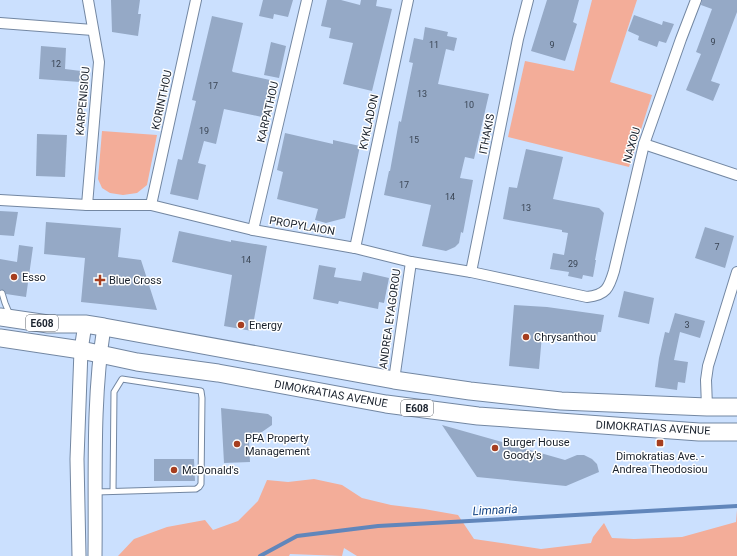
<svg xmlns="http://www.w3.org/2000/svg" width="737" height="556" viewBox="0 0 737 556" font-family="Roboto,sans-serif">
  <rect width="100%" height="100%" fill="#cbe0fe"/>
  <!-- green -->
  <g fill="#f3ad99">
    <path d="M 592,0 L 637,0 L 610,82 L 652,95 L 629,167 L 508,137 L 525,61 L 574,71 Z"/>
    <path d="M 102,131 L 157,135 L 147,185 L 137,193 L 123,195 L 110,193 L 102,188 L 98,179 Z"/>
    <path d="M 314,479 L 342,485 L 362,498 L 391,505 L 424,509 L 458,515 L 474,539 L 541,549 L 591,543 L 593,537 L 604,523 L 612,538 L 634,539 L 682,537 L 736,522 L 737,510 L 737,556 L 357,556 L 344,548 L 342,556 L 290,554 L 289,556 L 118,556 L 134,539 L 167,527 L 205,520 L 213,530 L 238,521 L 258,501 L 267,480 L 288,482 Z"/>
  </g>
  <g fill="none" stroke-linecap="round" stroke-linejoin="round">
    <!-- stream -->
    <path stroke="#6186bb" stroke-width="4" d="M 260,556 L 297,536 L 378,526 L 737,506"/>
  </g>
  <!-- building -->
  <g fill="#95a9c6">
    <path d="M 111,0 L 140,0 L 138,14 L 141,14 L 138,36 L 112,32 Z"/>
    <path d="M 263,0 L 293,0 L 288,17 L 274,14 L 273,19 L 259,16 Z"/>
    <path d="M 327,0 L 341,0 L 360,5 L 361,0 L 377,0 L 376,6 L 392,9 L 372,91 L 343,84 L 353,43 L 329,38 L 331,28 L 321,26 Z"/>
    <path d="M 547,0 L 579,0 L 573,22 L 577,24 L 565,61 L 531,51 Z"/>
    <path d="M 702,0 L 737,0 L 737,12 L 711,81 L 720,84 L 713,101 L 686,90 L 701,54 L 696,52 L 712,9 L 701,5 Z"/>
    <path d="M 634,15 L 662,25 L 663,21 L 674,24 L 666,43 L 659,41 L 657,47 L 638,40 L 639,36 L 628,31 Z"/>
    <path d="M 212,16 L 243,23 L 232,71 L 233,72 L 270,80 L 262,117 L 224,109 L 216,144 L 204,141 L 198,163 L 206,165 L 198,200 L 170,194 L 178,159 L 182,160 L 196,101 L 192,100 Z"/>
    <path d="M 425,27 L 448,32 L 447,36 L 457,38 L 454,51 L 446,49 L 438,84 L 489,94 L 474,159 L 465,157 L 460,178 L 473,180 L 463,233 L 461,232 L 459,243 L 455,247 L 446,251 L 422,246 L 431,205 L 384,195 L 389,171 L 390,171 L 399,121 L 401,122 L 413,63 L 409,62 L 414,38 L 423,40 Z"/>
    <path d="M 271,42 L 286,46 L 279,78 L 264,75 Z"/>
    <path d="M 41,46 L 66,48 L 65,69 L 81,71 L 80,82 L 39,79 Z"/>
    <path d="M 285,133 L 333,144 L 333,140 L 360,146 L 345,218 L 326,223 L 315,220 L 318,209 L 277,199 L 283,172 L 277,170 Z"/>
    <path d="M 37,134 L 67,135 L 65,177 L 36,176 Z"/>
    <path d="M 526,149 L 563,157 L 553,199 L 599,208 L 604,213 L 595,260 L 596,260 L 593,277 L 583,275 L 582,279 L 568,276 L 569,272 L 550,269 L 553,253 L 564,255 L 568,233 L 562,232 L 562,230 L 503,219 L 509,187 L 517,188 Z"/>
    <path d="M 0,211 L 18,212 L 14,236 L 0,235 Z"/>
    <path d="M 46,222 L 121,228 L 118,257 L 141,260 L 157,310 L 81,302 L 85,258 L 44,254 Z"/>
    <path d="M 705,227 L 734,236 L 725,268 L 695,258 Z"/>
    <path d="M 179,231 L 231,242 L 231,240 L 267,246 L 252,331 L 224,326 L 232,275 L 172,262 Z"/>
    <path d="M 19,245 L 33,247 L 26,297 L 6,294 L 4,290 L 0,290 L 0,259 L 17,262 Z"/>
    <path d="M 319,265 L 336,268 L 334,277 L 361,281 L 363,272 L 389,278 L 384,303 L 379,302 L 378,309 L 339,301 L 338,304 L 313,299 Z"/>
    <path d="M 624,291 L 654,298 L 649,324 L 618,317 Z"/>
    <path d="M 514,305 L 547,307 L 604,315 L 601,332 L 598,332 L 596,342 L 542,335 L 539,369 L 509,366 Z"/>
    <path d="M 675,313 L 705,321 L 700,338 L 680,332 L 674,360 L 688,362 L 685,383 L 678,382 L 677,390 L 655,387 L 659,358 L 665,332 L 669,333 Z"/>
    <path d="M 221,408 L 268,414 L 272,417 L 272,425 L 249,441 L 250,462 L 224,463 Z"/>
    <path d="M 442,425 L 565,460 L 577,455 L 584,455 L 592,459 L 597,464 L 599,472 L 566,486 L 477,477 Z"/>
    <path d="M 154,459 L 194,459 L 195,481 L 154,481 Z"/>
  </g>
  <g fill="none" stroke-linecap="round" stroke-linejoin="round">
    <defs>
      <g id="service">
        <path d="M 2,293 L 5,303 L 10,315"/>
        <path d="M 96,492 L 196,489 L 199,487 L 201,484 L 202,398 L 201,391 L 122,379 L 114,392 L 113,491"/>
      </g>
      <g id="minor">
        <path d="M 0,23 L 93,30"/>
        <path d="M 644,144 L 737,175"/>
        <path d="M 0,200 L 87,205 L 151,205 L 253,230 L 355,248 L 411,262 L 471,272 L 587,297 C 606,295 609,288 614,271 L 644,144 L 681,39 L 696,0"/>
        <path d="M 87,205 L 99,62 L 88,0"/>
        <path d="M 151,205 L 196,0"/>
        <path d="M 253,230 L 307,0"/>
        <path d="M 355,248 L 408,0"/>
        <path d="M 471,272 L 518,39 L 528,0"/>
        <path d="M 394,380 L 411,262"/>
        <path d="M 707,407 L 706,380 L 708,366 L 737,272"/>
      </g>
      <g id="tertiary">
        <path d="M 79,556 L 77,459 L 81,350 L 85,324"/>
        <path d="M 95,556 C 96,480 92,402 104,327"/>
      </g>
      <g id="trunk">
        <path d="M 0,317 L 48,324 L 85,324 L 104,327 L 394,380 L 470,391 L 561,401 L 707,407 L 737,407"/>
        <path d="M 0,338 L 81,350 L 137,362 L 218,373 L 386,404 L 478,416 L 699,432 L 737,432"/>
      </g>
    </defs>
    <!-- service casing -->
    <use href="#service" stroke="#7387a2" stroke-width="7"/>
    <!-- minor casing -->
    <use href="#minor" stroke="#7387a2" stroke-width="12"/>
    <!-- tertiary casing -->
    <use href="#tertiary" stroke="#7387a2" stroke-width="15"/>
    <!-- trunk casing -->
    <use href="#trunk" stroke="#7387a2" stroke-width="19"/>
    <!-- service -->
    <use href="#service" stroke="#fff" stroke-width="5"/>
    <!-- minor -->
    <use href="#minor" stroke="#fff" stroke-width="10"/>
    <!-- tertiary -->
    <use href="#tertiary" stroke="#fff" stroke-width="13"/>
    <!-- trunk -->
    <use href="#trunk" stroke="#fff" stroke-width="17"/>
  </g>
  <!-- markers -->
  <g fill="#a63e1f" stroke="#fff" stroke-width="1.5">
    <circle cx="14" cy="277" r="4"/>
    <path d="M98 274h4v4h4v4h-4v4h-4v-4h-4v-4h4z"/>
    <circle cx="241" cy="325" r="4"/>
    <circle cx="526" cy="337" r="4"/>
    <rect x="656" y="439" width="8" height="8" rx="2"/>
    <circle cx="237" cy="444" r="4"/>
    <circle cx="495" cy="448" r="4"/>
    <circle cx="174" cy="470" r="4"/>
  </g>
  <g text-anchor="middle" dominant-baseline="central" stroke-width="3" stroke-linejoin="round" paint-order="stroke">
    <!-- number labels -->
    <g font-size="9" fill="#394453">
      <text x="713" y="42">9</text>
      <text x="434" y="45">11</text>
      <text x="552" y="45">9</text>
      <text x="56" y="64">12</text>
      <text x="213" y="86">17</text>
      <text x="422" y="94">13</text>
      <text x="469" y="105">10</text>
      <text x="204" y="131">19</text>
      <text x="414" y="140">15</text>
      <text x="404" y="185">17</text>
      <text x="450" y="197">14</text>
      <text x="526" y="208">13</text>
      <text x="717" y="247">7</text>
      <text x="246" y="260">14</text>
      <text x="573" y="264">29</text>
      <text x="687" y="325">3</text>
    </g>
    <!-- shield labels -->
    <g fill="#fff" stroke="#5f646c" stroke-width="1">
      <rect x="26" y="315" width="32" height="16" rx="3"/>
      <rect x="401" y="400" width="32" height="16" rx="3"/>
    </g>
    <g font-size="10" font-weight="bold" fill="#1a222d">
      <text x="42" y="323">E608</text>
      <text x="417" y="408">E608</text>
    </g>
    <!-- street labels -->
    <g font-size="11" fill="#1a222d" stroke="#fff">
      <text transform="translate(162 100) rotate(-78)">KORINTHOU</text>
      <text transform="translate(83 101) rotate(-85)">KARPENISIOU</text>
      <text transform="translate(268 112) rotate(-77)">KARPATHOU</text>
      <text transform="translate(369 122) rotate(-78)">KYKLADON</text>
      <text transform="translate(487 134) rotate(-79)">ITHAKIS</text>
      <text transform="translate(632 145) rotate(-74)">NAXOU</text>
      <text transform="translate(302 226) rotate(10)">PROPYLAION</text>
      <text transform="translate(390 319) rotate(-82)">ANDREA EYAGOROU</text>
      <text transform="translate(331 394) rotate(10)">DIMOKRATIAS AVENUE</text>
      <text transform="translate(653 428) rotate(3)">DIMOKRATIAS AVENUE</text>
    </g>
    <!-- poi labels -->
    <g font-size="11" fill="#1a222d" stroke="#fff" text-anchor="start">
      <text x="22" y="277">Esso</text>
      <text x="109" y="280">Blue Cross</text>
      <text x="249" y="325">Energy</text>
      <text x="534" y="337">Chrysanthou</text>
      <text x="245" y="438">PFA Property<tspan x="245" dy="13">Management</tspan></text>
      <text x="503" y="442">Burger House<tspan x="503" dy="13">Goody's</tspan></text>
      <text x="660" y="456" text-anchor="middle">Dimokratias Ave. -<tspan x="660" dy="13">Andrea Theodosiou</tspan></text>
      <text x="182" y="470">McDonald's</text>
    </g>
    <!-- water labels -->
    <g font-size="12" font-style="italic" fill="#144586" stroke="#fff">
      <text transform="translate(495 510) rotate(-3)">Limnaria</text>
    </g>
  </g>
</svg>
